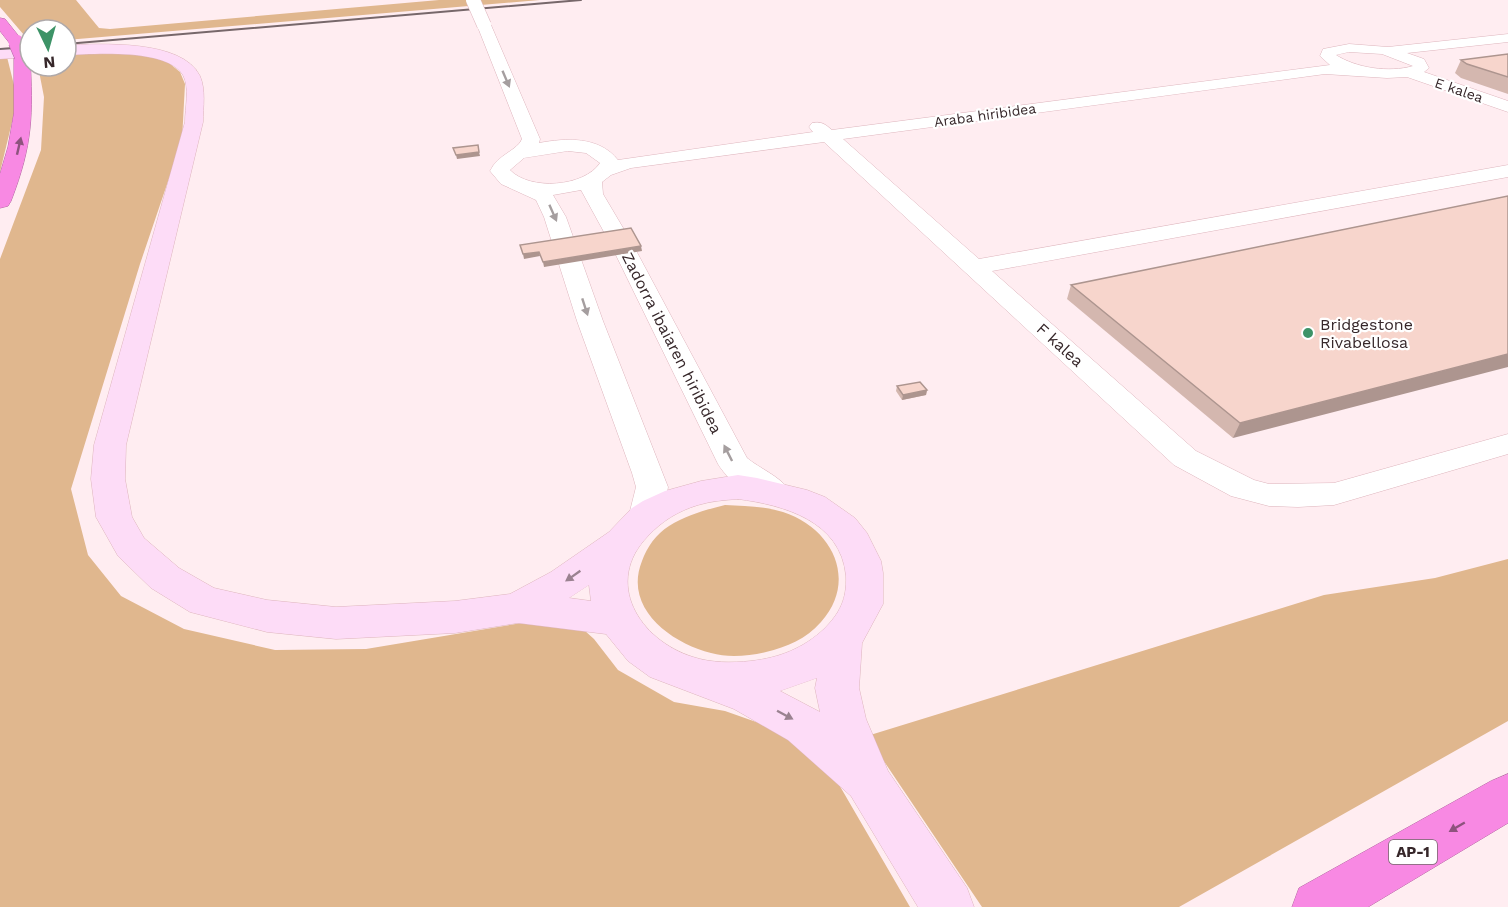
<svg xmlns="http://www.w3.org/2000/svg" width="1508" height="907" viewBox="0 0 1508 907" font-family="'Work Sans',sans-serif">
  <rect width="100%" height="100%" fill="#ffedf1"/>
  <!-- green -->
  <g fill="#e0b78e">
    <path d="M 0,0 L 76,0 L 99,28 L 110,29 L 439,0 L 540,0 L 66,40 L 66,30 L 30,30 L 30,42 L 0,7 Z"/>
    <path d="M 66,52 L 134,54 L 156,58 L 169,63 L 180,72 L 185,84 L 182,140 L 140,264 L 71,489 L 88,555 L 121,596 L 184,629 L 275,650 L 366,649 L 540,620 L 575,622 L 594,639 L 618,670 L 674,702 L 725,711 L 782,731 L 834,776 L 910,907 L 0,907 L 0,259 L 41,150 L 44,97 L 38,66 L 66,66 Z"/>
    <path d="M 7,57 L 15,89 L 14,114 L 0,172 L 0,58 Z"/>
    <path d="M 725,505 C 745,506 764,506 783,512 C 833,528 858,581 821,622 C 806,639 787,647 766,652 C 749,656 728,658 711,653 C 671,643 623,608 642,561 C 647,547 656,534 669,526 C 687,515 705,510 725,505 Z"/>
    <path d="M 1508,559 L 1508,721 L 1179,907 L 982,907 L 867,736 L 1324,595 L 1435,578 Z"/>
  </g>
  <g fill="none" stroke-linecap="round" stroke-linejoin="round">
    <defs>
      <path id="street" d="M 484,21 L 491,25 L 540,139 L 539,143 C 566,138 599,136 618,160 L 813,132 L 809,127 L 812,123 C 821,121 825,124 832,130 L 1330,65 L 1320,56 L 1323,49 L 1349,44 L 1388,47 L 1508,34 L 1508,42 L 1407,53 L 1424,59 L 1429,68 L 1424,72 L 1508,101 L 1508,112 L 1407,77 L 1387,78 L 1325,74 L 843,139 L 979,259 L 1508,165 L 1508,177 L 992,271 L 1196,451 L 1254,480 L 1269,484 L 1334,483 L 1508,434 L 1508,454 L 1334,505 L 1298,507 L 1269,506 L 1231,496 L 1174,465 L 824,142 L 631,168 L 611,175 L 602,182 L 603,194 L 632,243 L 747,458 C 759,468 781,477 789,490 L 784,498 C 759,505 731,485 718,464 L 610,243 L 581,190 L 553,195 L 566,217 L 603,321 L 668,487 L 663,515 L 658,523 L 646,527 L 634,523 L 629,515 L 636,487 L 632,473 L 577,321 L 544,217 L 536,200 L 501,184 L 490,171 C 498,154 517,151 522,139 L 477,25 ZM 1349,52 L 1382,54 L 1413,66 C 1389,73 1356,68 1336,55 ZM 568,151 L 586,153 L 600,163 C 584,187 530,191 510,170 L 524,158 Z"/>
      <g id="secondary">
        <path d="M 66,45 C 101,44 182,39 200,76 C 206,90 203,107 203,122 L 126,445 L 125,479 L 132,517 L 144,538 L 179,568 L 214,588 L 267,600 L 336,607 L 455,601 L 510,594 L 551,572 L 609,532 L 632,508 L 643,501 L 665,491 L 701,481 L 738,475 L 757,478 L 807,490 L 825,497 L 855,518 L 867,533 L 881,561 L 883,573 L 883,604 L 862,643 L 859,688 L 866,719 L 888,771 L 967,888 L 974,907 L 918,907 L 851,796 L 788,740 L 734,709 L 650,677 L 628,661 L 606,634 L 518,623 L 455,633 L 336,639 L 267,632 L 190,612 L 151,588 L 118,556 L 96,517 L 91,479 L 94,445 L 185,122 C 185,108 190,88 183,75 C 167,48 94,54 66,55 ZM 738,499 C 784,505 841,521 846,576 C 847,599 840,613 824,629 C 804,648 779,658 751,661 C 732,663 711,663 693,657 C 639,640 603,582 648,536 C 662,521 678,511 698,505 C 711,501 725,500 738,499 ZM 589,585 L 591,601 L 569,598 ZM 817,678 L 815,688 L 820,712 L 780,691 Z"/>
        <path d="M 30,47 L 30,57 L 0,59 L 0,49 Z"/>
      </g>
      <g id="highway">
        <path d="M 0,18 L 5,19 L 21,39 L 23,42 L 21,45 L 11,45 L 0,31 Z"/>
        <path d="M 22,51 L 30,56 C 33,115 33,144 11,201 L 8,206 L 0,208 L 0,174 L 8,147 L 14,113 L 14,56 Z"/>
        <path d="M 1508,774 L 1508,823 L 1368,907 L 1292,907 L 1299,888 L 1491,781 Z"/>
      </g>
    </defs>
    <!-- street casing -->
    <use href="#street" stroke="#deb5bd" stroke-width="1"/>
    <!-- secondary casing -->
    <use href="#secondary" stroke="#deb5bd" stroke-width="1"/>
    <!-- highway casing -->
    <use href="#highway" stroke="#b467a2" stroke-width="1"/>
    <!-- street -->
    <use href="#street" fill="#fff" fill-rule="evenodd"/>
    <!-- secondary -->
    <use href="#secondary" fill="#fddcf7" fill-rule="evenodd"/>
    <!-- highway -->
    <use href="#highway" fill="#f889e3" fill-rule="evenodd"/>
    <!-- rail -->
    <g stroke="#77676a" stroke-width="2">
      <path d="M 66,44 L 581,0"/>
      <path d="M 0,49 L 30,47"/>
    </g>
    <defs>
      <path id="street-bridge" d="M 473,0 L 484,25"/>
      <path id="highway-bridge" d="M 16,42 L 22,56"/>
    </defs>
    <!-- street-bridge casing -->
    <use href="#street-bridge" stroke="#deb5bd" stroke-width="15" stroke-linecap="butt"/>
    <!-- highway-bridge casing -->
    <use href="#highway-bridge" stroke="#b467a2" stroke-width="16" stroke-linecap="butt"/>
    <!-- street-bridge -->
    <use href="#street-bridge" stroke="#fff" stroke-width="14"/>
    <!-- highway-bridge -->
    <use href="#highway-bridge" stroke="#f889e3" stroke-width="15"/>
  </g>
  <!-- wall -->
  <g fill="#d4b7af">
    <path d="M 1508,54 L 1508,94 L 1461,78 L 1455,73 L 1461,60 Z"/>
    <path d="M 1508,196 L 1233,438 L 1067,299 L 1071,285 Z"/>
    <path d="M 897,386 L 927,390 L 926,395 L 902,400 L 896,391 Z"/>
  </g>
  <!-- shaded-wall -->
  <g fill="#ad958f">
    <path d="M 479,152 L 480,156 L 457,159 L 456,155 Z"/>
    <path d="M 641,246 L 642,251 L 544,267 L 543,262 Z"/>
    <path d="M 539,252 L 540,256 L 524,259 L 523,254 Z"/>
    <path d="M 1508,354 L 1508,367 L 1233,438 L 1240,423 Z"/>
    <path d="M 927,390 L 926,395 L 902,400 L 903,395 Z"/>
  </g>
  <!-- building -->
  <g fill="#f7d5cc" stroke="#ad958f" stroke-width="1.5">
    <path d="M 1508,54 L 1508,77 L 1467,64 L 1461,60 Z"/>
    <path d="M 478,145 L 479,152 L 456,155 L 453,148 Z"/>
    <path d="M 1508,196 L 1508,354 L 1240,423 L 1071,285 Z"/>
    <path d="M 631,228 L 641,246 L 543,262 L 539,252 L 523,254 L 520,245 Z"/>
    <path d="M 920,382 L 927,390 L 903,395 L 897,386 Z"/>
  </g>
  <!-- one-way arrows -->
  <defs><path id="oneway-solid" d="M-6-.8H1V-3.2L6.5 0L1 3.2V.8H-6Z" transform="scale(1.5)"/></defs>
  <g fill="#a59e9f">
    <use href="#oneway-solid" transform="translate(506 79) rotate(67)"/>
    <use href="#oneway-solid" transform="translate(553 213) rotate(66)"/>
    <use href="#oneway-solid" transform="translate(585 307) rotate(72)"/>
    <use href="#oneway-solid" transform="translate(728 453) rotate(-117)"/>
  </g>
  <g fill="#8d537d">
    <use href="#oneway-solid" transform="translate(19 146) rotate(-77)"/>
    <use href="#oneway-solid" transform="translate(1457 827) rotate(150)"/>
  </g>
  <g fill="#9a8290">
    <use href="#oneway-solid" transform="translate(573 576) rotate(145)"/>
    <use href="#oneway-solid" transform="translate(785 715) rotate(28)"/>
  </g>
  <!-- markers -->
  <circle fill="#3d9367" stroke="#fff" stroke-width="2" cx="1308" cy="333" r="6"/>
  <g text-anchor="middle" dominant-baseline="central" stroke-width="4.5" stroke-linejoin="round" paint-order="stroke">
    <!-- far-street labels -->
    <g font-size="14" fill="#36272a" stroke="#fff">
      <text transform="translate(1459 90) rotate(19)">E kalea</text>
      <text transform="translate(985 115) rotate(-8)">Araba hiribidea</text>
    </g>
    <!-- shield labels -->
    <rect fill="#fff" stroke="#72686a" stroke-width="1.5" x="1389" y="840" width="48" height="24" rx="4.5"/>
    <g font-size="15" font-weight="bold" fill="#36272a">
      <text x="1413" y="852">AP-1</text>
    </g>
    <!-- poi labels -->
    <g font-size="16" fill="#36272a" stroke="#fff" text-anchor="start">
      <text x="1320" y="324">Bridgestone<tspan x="1320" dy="18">Rivabellosa</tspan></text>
    </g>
    <!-- street labels -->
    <g font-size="16" fill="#36272a" stroke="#fff">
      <text transform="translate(672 343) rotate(63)">Zadorra ibaiaren hiribidea</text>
      <text transform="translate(1060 345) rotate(42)">F kalea</text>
    </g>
  </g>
  <!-- north arrow -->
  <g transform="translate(48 48) rotate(175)"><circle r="28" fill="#ffffff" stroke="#afa9aa" stroke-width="1.5"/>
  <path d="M0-4.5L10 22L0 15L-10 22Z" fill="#3d9367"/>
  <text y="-9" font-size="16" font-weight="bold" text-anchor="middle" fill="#36272a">N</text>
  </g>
</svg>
